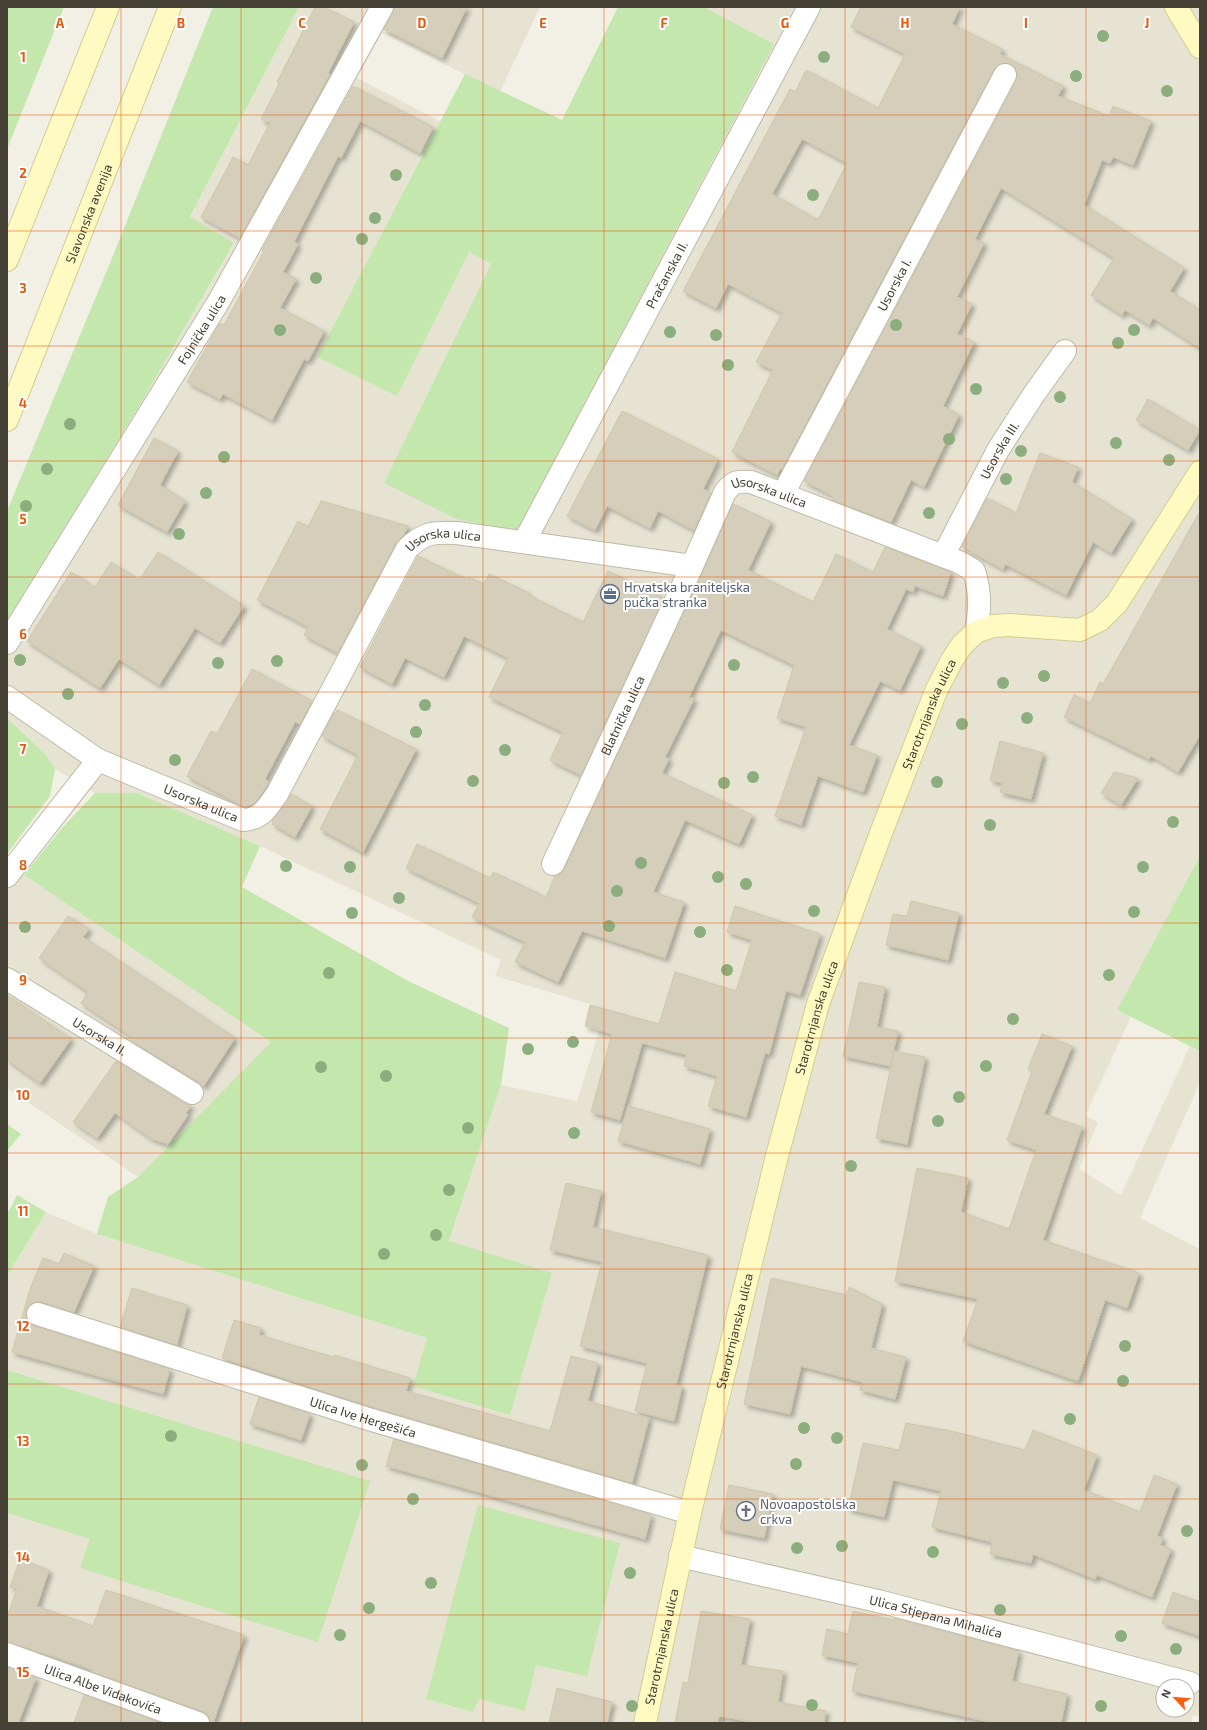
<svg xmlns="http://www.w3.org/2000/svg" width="1207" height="1730" viewBox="0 0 1207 1730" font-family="'Exo 2',sans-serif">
  <defs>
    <filter id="shadow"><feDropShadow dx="3.5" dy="3.5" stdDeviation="2" flood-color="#0004"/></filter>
  </defs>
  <rect width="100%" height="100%" fill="#f2f0e5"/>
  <!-- residential -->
  <g fill="#e6e3d3" fill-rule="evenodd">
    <path d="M 299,7 L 540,7 L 500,92 L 382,33 L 357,78 L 440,121 L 317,357 L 397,396 L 469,252 L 491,264 L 384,483 L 774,44 L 704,7 L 1200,7 L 1200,856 L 1117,1010 L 1131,1017 L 1085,1116 L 1098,1122 L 1079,1169 L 1121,1195 L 1190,1046 L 1200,1051 L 1200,1082 L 1140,1218 L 1200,1249 L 1200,1717 L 1193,1715 L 1191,1723 L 7,1723 L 7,1513 L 91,1539 L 80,1568 L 370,1482 L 7,1370 L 7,1276 L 46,1212 L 97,1234 L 427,1338 L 510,1414 L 552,1273 L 449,1242 L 501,1085 L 577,1101 L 606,1009 L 495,976 L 501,960 L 260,846 L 137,793 L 95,793 L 55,769 L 46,755 L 7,718 L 7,620 L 135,413 L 234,244 L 190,218 ZM 620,1543 L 536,1665 L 525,1711 L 479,1699 L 473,1712 L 426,1699 ZM 1163,1686 L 1187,1686 L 1187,1710 L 1163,1710 Z"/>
    <path d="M 7,863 L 271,1042 L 138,1177 L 7,1088 Z"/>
  </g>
  <!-- green -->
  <g fill="#c3e7ad">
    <path d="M 7,7 L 64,7 L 7,149 Z"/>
    <path d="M 213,7 L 299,7 L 190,217 L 234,243 L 135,413 L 7,620 L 7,511 L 112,258 Z"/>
    <path d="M 618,7 L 704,7 L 774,44 L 517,531 L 457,519 L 384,483 L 491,264 L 469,252 L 397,396 L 317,357 L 465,74 L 562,120 Z"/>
    <path d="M 7,718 L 46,755 L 55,769 L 50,796 L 7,854 Z"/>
    <path d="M 95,793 L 137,793 L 260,846 L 242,887 L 410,982 L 509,1028 L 501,1085 L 449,1241 L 552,1273 L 510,1415 L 413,1386 L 427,1338 L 97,1234 L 108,1197 L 138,1177 L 271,1042 L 24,875 L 62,828 Z"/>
    <path d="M 1200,856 L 1200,1051 L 1117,1010 Z"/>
    <path d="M 7,1124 L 21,1134 L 7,1151 Z"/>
    <path d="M 17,1195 L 46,1212 L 7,1276 L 7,1210 L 9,1211 Z"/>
    <path d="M 7,1370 L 370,1481 L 318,1642 L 80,1568 L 90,1539 L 7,1513 Z"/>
    <path d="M 478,1505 L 620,1543 L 587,1676 L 536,1665 L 525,1711 L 479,1699 L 473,1712 L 426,1699 Z"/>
  </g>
  <!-- building -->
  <g fill="#d4ceba" stroke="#cfc7ad" fill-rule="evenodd" filter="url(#shadow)">
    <path d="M 315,7 L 324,7 L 354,22 L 328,73 L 330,74 L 240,238 L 201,217 L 233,157 L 248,165 L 270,123 L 261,119 L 279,84 L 277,82 Z"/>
    <path d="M 394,7 L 467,7 L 442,58 L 384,29 L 393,13 Z"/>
    <path d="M 861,7 L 960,7 L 952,24 L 1002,49 L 1000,54 L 1063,86 L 1058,96 L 1109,116 L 1113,106 L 1151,121 L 1133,165 L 1113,157 L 1110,163 L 1102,160 L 1084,205 L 1184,268 L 1170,291 L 1200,310 L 1200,348 L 1153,318 L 1149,325 L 1125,310 L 1122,315 L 1091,295 L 1114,258 L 1001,188 L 975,239 L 984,243 L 957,297 L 972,304 L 957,334 L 974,342 L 943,406 L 959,415 L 924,487 L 911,480 L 891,522 L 832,500 L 833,496 L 804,481 L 1016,81 L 1017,74 L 1015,68 L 1010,64 L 1004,63 L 998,65 L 994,69 L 782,469 L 780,469 L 777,475 L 732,452 L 773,370 L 756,362 L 782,313 L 728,284 L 716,308 L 683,291 L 790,89 L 795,92 L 806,70 L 878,108 L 905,54 L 851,27 ZM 802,139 L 847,163 L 818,220 L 772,194 Z"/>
    <path d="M 353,86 L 433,127 L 420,153 L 360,121 L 341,158 L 338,156 L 294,242 L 298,244 L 283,272 L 296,279 L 280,308 L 324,331 L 308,361 L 304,359 L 272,420 L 223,394 L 220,399 L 187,382 L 220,323 L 224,325 L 264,251 L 262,250 Z"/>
    <path d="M 1148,399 L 1200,430 L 1188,450 L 1136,420 Z"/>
    <path d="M 622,411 L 718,459 L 703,489 L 711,493 L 694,530 L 658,511 L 650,528 L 607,506 L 595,530 L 567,516 Z"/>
    <path d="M 154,438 L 178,451 L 160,485 L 185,501 L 167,532 L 118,505 Z"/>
    <path d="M 1040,453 L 1078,467 L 1072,482 L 1132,519 L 1111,553 L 1093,542 L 1066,595 L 1005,564 L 1003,569 L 962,547 L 987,498 L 1016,513 Z"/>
    <path d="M 321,501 L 408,526 L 403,536 L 396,543 L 338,653 L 304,635 L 309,627 L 257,600 L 298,521 L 308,527 Z"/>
    <path d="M 733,504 L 771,522 L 748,570 L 813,602 L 836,554 L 873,572 L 885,547 L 951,572 L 943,596 L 915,586 L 913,592 L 906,589 L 887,629 L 921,646 L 900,690 L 880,681 L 849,745 L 877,755 L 863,792 L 818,776 L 801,825 L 775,816 L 806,727 L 777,718 L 794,665 L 721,630 L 689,697 L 694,699 L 665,757 L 669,759 L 662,773 L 752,815 L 739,844 L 685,820 L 653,892 L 684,902 L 665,958 L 582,931 L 558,982 L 515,962 L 525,942 L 472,917 L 479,903 L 406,868 L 417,844 L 490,878 L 493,872 L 546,897 L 555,876 L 560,874 L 564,869 L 698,582 L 700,583 L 698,582 Z"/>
    <path d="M 1200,511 L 1200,735 L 1178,772 L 1151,756 L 1149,759 L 1064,717 L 1074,695 L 1090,703 L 1100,682 L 1103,684 Z"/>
    <path d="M 158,552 L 244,606 L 220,643 L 195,628 L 159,685 L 119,659 L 100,688 L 27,641 L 71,572 L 95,587 L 111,562 L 139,580 Z"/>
    <path d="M 418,556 L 468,580 L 469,577 L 484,584 L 489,574 L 529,593 L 528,595 L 583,622 L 608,571 L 664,598 L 581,775 L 550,760 L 563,732 L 489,697 L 508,658 L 464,636 L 444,677 L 405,658 L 392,684 L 360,667 Z"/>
    <path d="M 252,669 L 312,701 L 300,724 L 295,722 L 265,779 L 269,782 L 266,787 L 255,803 L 245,807 L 187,776 L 211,731 L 217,734 Z"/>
    <path d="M 337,710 L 416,749 L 363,852 L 320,829 L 358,755 L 322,736 L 334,713 L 336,713 Z"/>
    <path d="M 1000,741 L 1043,753 L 1031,799 L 1000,792 L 1002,783 L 990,780 Z"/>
    <path d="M 1114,772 L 1138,778 L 1121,805 L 1101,793 Z"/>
    <path d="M 291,794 L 312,806 L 295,837 L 272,824 L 273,822 L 272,821 Z"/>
    <path d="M 911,901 L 959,913 L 948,960 L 886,945 L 893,914 L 907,916 Z"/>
    <path d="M 735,906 L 820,934 L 800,995 L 786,991 L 769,1054 L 765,1053 L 746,1117 L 708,1106 L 717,1076 L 684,1066 L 687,1055 L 642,1043 L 620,1120 L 591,1112 L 612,1034 L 585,1026 L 590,1005 L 659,1024 L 675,972 L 736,991 L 752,940 L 727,932 Z"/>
    <path d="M 68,916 L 89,929 L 83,937 L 235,1038 L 203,1087 L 199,1082 L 130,1040 L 132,1037 L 81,1003 L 88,992 L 39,958 Z"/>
    <path d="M 859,982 L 885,987 L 877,1027 L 898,1031 L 890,1066 L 843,1056 Z"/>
    <path d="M 7,995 L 71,1039 L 40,1083 L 7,1060 Z"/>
    <path d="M 1042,1034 L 1072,1046 L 1044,1114 L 1082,1127 L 1043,1240 L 1139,1273 L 1127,1308 L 1105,1300 L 1078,1381 L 963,1341 L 978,1299 L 895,1281 L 917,1168 L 968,1178 L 961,1212 L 1009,1229 L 1036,1150 L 1007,1140 L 1032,1071 L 1028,1069 Z"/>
    <path d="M 894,1051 L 925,1057 L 907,1144 L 876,1138 Z"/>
    <path d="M 116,1061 L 185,1104 L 191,1105 L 186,1113 L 188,1115 L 168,1144 L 152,1139 L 115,1113 L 97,1138 L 73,1122 Z"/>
    <path d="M 628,1106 L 710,1129 L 700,1164 L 618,1141 Z"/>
    <path d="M 566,1183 L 601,1191 L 593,1227 L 708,1255 L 676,1385 L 682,1386 L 674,1421 L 635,1411 L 647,1363 L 580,1346 L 602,1262 L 550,1250 Z"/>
    <path d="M 64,1253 L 94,1266 L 74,1312 L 42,1302 L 35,1302 L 30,1305 L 26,1310 L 26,1316 L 29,1322 L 34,1326 L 170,1369 L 163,1394 L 12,1352 L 30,1289 L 43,1258 L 59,1264 Z"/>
    <path d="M 771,1278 L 847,1295 L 849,1287 L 882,1304 L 871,1348 L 906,1357 L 895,1399 L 860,1390 L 862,1382 L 801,1366 L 790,1414 L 744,1404 Z"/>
    <path d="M 132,1288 L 187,1305 L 177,1345 L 120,1327 Z"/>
    <path d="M 234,1320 L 261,1328 L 259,1335 L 333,1357 L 334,1355 L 410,1378 L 406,1391 L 550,1431 L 571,1356 L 598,1363 L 588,1401 L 649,1418 L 632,1483 L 369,1406 L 222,1358 Z"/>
    <path d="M 259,1397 L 310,1414 L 301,1440 L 250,1424 Z"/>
    <path d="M 906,1423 L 951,1431 L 1025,1450 L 1033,1430 L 1097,1455 L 1084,1490 L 1140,1512 L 1154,1475 L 1177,1484 L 1157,1536 L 1163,1538 L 1160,1545 L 1171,1549 L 1152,1597 L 1097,1575 L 1095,1579 L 1033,1554 L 1031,1563 L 990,1554 L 992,1542 L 932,1527 L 941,1491 L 893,1480 L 884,1517 L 848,1509 L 863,1443 L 899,1450 Z"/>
    <path d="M 394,1439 L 651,1515 L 645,1539 L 386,1466 Z"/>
    <path d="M 729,1485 L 773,1494 L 764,1538 L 720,1529 Z"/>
    <path d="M 20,1559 L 49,1570 L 37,1606 L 93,1626 L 106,1590 L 244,1635 L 213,1723 L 210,1723 L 208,1715 L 202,1711 L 92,1672 L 93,1670 L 71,1662 L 7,1642 L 7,1617 L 17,1589 L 10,1587 Z"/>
    <path d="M 1173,1592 L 1200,1602 L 1200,1636 L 1162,1623 Z"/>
    <path d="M 701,1611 L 750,1619 L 741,1665 L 783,1671 L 778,1702 L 826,1711 L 824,1723 L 757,1723 L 719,1716 L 718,1723 L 675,1723 L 683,1682 L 688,1683 Z"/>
    <path d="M 853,1611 L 894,1620 L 894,1618 L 1019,1651 L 1012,1681 L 1067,1694 L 1061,1723 L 994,1723 L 852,1691 L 858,1663 L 822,1655 L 827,1629 L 848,1634 Z"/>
    <path d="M 7,1667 L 36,1678 L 18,1723 L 7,1723 Z"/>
    <path d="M 557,1688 L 612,1702 L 607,1723 L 549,1723 Z"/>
    <path d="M 84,1695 L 161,1723 L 74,1723 Z"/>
  </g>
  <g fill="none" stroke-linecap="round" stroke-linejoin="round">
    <defs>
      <g id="street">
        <path id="s1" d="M 783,494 L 1005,75"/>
        <path id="s2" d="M 524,542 L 809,7"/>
        <path id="s3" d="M 943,556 L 998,450 L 1034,394 L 1065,351"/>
        <path id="s4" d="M 7,643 L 219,301 L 382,7"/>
        <path d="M 7,697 L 98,760"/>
        <path id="s5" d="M 553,864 L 692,566"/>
        <path id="s6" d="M 7,876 L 98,760 L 243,820 C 262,819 267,808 277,794 L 407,549 C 424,532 434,532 457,533 L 692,566 L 725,492 C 734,481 737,481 751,482 L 943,556 L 959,562 L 974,571 C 981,593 980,610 976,632"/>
        <path id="s7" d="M 7,979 L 192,1093"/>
        <path id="s8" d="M 38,1314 L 365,1418 L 690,1513"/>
        <path id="s9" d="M 680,1556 L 882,1602 L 1190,1683"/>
        <path id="s10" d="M 7,1654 L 198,1723"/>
      </g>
      <g id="secondary">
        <path d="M 1176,7 L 1200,47"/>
        <path d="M 7,260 L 108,7"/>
        <path id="s11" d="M 7,420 L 170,7"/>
        <path id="s12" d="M 645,1723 L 690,1513 L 777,1156 L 818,1004 L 881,833 L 936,691 L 952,660 L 962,645 L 976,632 L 993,626 L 1009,625 L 1080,630 L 1100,620 L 1117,603 L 1200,472"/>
      </g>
    </defs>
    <!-- street casing -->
    <use href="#street" stroke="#bebaa7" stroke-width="24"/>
    <!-- secondary casing -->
    <use href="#secondary" stroke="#d3cd94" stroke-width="24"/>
    <!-- street -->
    <use href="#street" stroke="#fff" stroke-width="22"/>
    <!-- secondary -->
    <use href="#secondary" stroke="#fffac2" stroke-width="22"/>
  </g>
  <!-- trees -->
  <g fill="#8cad7d">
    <circle cx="1103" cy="36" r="6"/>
    <circle cx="824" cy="57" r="6"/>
    <circle cx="1076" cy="76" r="6"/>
    <circle cx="1167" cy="91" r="6"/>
    <circle cx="396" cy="175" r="6"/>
    <circle cx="813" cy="195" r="6"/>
    <circle cx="375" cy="218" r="6"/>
    <circle cx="362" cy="239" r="6"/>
    <circle cx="316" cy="278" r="6"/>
    <circle cx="896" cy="325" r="6"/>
    <circle cx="280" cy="330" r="6"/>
    <circle cx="1134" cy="330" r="6"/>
    <circle cx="670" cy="332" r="6"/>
    <circle cx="716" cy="335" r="6"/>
    <circle cx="1118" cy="343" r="6"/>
    <circle cx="728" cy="365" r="6"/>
    <circle cx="976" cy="389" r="6"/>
    <circle cx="1060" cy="397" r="6"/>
    <circle cx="70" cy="424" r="6"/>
    <circle cx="949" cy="439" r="6"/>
    <circle cx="1116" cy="443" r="6"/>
    <circle cx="1021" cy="451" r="6"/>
    <circle cx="224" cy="457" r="6"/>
    <circle cx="1169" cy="460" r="6"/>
    <circle cx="47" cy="469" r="6"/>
    <circle cx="1006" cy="479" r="6"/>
    <circle cx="206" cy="493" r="6"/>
    <circle cx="26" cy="506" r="6"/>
    <circle cx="929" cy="513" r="6"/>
    <circle cx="179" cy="534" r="6"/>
    <circle cx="20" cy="660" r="6"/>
    <circle cx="277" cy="661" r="6"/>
    <circle cx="218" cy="663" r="6"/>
    <circle cx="734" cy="665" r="6"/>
    <circle cx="1044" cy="676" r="6"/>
    <circle cx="1003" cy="683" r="6"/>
    <circle cx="68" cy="694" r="6"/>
    <circle cx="425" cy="705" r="6"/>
    <circle cx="1027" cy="718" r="6"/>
    <circle cx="962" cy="724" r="6"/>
    <circle cx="416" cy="732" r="6"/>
    <circle cx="505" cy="750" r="6"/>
    <circle cx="175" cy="760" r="6"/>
    <circle cx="753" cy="777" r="6"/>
    <circle cx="473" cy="781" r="6"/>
    <circle cx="937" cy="782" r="6"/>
    <circle cx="724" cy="783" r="6"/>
    <circle cx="1173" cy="822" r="6"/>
    <circle cx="990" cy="825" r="6"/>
    <circle cx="641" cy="863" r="6"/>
    <circle cx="286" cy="866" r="6"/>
    <circle cx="350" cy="867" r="6"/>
    <circle cx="1143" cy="867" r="6"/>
    <circle cx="718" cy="877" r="6"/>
    <circle cx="746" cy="884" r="6"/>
    <circle cx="617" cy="891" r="6"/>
    <circle cx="399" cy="898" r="6"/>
    <circle cx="814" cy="911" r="6"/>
    <circle cx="1134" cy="912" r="6"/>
    <circle cx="352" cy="913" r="6"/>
    <circle cx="609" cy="926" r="6"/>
    <circle cx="25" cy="927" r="6"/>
    <circle cx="700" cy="932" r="6"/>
    <circle cx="727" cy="970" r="6"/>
    <circle cx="329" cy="973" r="6"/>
    <circle cx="1109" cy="975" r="6"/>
    <circle cx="1013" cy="1019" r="6"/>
    <circle cx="573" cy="1042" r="6"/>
    <circle cx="528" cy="1049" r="6"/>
    <circle cx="986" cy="1066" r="6"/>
    <circle cx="321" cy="1067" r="6"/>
    <circle cx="386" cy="1076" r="6"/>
    <circle cx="959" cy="1097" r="6"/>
    <circle cx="938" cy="1121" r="6"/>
    <circle cx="468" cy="1128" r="6"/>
    <circle cx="574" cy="1133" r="6"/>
    <circle cx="851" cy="1166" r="6"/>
    <circle cx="449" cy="1190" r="6"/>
    <circle cx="436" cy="1235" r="6"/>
    <circle cx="384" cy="1254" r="6"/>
    <circle cx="1125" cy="1346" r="6"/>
    <circle cx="1123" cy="1381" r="6"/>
    <circle cx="1070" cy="1419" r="6"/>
    <circle cx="804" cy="1428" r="6"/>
    <circle cx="171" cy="1436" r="6"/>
    <circle cx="837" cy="1438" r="6"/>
    <circle cx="796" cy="1464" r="6"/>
    <circle cx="362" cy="1465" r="6"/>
    <circle cx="413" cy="1499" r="6"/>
    <circle cx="1187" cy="1531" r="6"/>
    <circle cx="842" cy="1546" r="6"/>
    <circle cx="797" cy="1548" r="6"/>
    <circle cx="933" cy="1552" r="6"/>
    <circle cx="630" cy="1573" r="6"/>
    <circle cx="431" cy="1583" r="6"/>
    <circle cx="369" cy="1608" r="6"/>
    <circle cx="1000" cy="1610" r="6"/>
    <circle cx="340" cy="1635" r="6"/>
    <circle cx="1121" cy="1636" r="6"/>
    <circle cx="1176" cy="1649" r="6"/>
    <circle cx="812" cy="1705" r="6"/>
    <circle cx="632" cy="1706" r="6"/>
    <circle cx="1101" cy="1706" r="6"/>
  </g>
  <!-- grid -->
  <path fill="none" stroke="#e8590c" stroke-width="1" stroke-opacity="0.55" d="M 121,7 L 121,1723M 241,7 L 241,1723M 362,7 L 362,1723M 483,7 L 483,1723M 604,7 L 604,1723M 724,7 L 724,1723M 845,7 L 845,1723M 966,7 L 966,1723M 1086,7 L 1086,1723M 7,115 L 1200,115M 7,231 L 1200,231M 7,346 L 1200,346M 7,461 L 1200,461M 7,577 L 1200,577M 7,692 L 1200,692M 7,807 L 1200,807M 7,923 L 1200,923M 7,1038 L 1200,1038M 7,1153 L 1200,1153M 7,1269 L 1200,1269M 7,1384 L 1200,1384M 7,1499 L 1200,1499M 7,1615 L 1200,1615"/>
  <!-- icons -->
  <defs>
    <symbol id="office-ring" viewBox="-11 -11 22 22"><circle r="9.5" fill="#fff" stroke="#5c6f8a" stroke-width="1.5"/><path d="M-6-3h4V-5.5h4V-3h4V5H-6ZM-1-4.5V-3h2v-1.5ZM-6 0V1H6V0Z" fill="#5c6f8a"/></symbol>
    <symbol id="church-ring" viewBox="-11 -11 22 22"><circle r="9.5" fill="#fff" stroke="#6b7280" stroke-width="1.5"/><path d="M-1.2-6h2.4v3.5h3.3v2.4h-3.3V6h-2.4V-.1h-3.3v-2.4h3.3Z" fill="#6b7280"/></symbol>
  </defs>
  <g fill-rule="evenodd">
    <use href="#office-ring" x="599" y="583" width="22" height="22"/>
    <use href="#church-ring" x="735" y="1500" width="22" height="22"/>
  </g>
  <g text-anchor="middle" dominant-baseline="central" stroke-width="4" stroke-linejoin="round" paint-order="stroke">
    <!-- street labels -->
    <g font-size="13" fill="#454134" stroke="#fff">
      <text stroke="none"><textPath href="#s11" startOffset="222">Slavonska avenija</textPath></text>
      <text stroke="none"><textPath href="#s2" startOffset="303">Pračanska II.</textPath></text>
      <text stroke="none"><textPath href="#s1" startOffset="237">Usorska I.</textPath></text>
      <text stroke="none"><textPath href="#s4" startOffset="369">Fojnička ulica</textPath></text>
      <text stroke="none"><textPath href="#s3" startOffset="120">Usorska III.</textPath></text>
      <text stroke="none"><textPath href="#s6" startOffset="1049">Usorska ulica</textPath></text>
      <text stroke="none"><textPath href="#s6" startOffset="666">Usorska ulica</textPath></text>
      <text stroke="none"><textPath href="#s12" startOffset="1050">Starotrnjanska ulica</textPath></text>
      <text stroke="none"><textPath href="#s5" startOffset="164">Blatnička ulica</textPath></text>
      <text stroke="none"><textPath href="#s6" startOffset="259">Usorska ulica</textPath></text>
      <text stroke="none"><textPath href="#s12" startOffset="726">Starotrnjanska ulica</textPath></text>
      <text stroke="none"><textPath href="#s7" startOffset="109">Usorska II.</textPath></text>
      <text stroke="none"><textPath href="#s12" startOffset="402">Starotrnjanska ulica</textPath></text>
      <text stroke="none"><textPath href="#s8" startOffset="341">Ulica Ive Hergešića</textPath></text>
      <text stroke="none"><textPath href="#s9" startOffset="263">Ulica Stjepana Mihalića</textPath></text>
      <text stroke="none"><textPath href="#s12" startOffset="78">Starotrnjanska ulica</textPath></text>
      <text stroke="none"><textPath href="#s10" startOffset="102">Ulica Albe Vidakovića</textPath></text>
    </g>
    <!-- service labels -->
    <g font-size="13" fill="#4e5e75" stroke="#fff" text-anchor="start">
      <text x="624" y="587">Hrvatska braniteljska<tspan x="624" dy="15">pučka stranka</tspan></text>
    </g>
    <!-- worship labels -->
    <g font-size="13" fill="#5b616d" stroke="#fff" text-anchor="start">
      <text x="760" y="1504">Novoapostolska<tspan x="760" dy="15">crkva</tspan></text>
    </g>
  </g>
  <g font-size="13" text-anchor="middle" font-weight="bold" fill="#e8590c" stroke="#fff" stroke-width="4" stroke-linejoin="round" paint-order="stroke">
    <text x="60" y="28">A</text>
    <text x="181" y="28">B</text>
    <text x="302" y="28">C</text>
    <text x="422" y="28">D</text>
    <text x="543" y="28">E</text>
    <text x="664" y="28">F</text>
    <text x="785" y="28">G</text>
    <text x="905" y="28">H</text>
    <text x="1026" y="28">I</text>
    <text x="1147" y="28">J</text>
    <text x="23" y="62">1</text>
    <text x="23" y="178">2</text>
    <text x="23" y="293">3</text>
    <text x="23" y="408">4</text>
    <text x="23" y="524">5</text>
    <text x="23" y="639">6</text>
    <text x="23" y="754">7</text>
    <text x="23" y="870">8</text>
    <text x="23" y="985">9</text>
    <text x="23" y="1100">10</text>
    <text x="23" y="1216">11</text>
    <text x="23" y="1331">12</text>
    <text x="23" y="1446">13</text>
    <text x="23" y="1562">14</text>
    <text x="23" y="1677">15</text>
  </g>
  <!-- border -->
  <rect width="1207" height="1730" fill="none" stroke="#454134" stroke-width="16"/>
  <!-- north arrow -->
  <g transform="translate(1175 1698) rotate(296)"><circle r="19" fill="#ffffff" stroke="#b5b3ae"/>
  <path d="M0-3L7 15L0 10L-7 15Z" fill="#fa5d14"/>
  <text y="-6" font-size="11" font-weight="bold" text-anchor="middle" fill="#454134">N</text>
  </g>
</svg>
